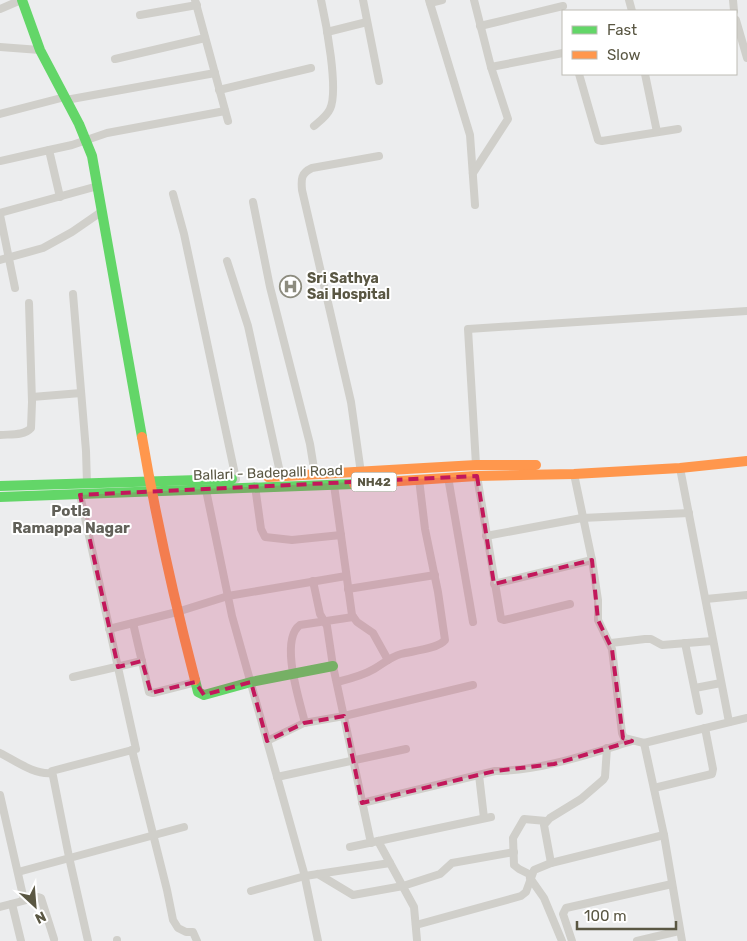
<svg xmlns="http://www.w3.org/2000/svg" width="747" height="941" viewBox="0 0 747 941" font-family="Rubik,sans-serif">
  <rect width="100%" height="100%" fill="#ecedee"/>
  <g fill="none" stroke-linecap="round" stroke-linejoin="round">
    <!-- street -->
    <g stroke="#d0cfca" stroke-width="8">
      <path d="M 195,0 L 228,121"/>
      <path d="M 363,0 L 379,81"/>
      <path d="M 429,0 L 470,135 L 475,205"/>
      <path d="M 629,0 L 632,11"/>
      <path d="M 733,0 L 734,11"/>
      <path d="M 430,3 L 442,0"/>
      <path d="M 0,9 L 21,0"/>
      <path d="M 140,15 L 197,5"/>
      <path d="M 736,20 L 747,58"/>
      <path d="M 480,26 L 563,6"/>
      <path d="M 327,32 L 367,22"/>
      <path d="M 0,47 L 40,50"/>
      <path d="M 115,59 L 205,38"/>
      <path d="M 491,67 L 563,53"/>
      <path d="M 579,74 L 598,140 L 602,141 L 678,129"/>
      <path d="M 645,74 L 657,132"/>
      <path d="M 219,90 L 311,68"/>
      <path d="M 66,100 L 215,73"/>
      <path d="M 0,114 L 65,97"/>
      <path d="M 314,126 C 320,121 327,116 330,109 C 339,91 326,22 321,0"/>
      <path d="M 0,161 L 49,150"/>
      <path d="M 473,173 L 508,119 L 491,67 L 474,0"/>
      <path d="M 173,194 L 184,234 L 236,479"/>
      <path d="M 60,197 L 49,150 L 72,145 L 107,133 L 225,111"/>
      <path d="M 253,202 L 270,287 L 310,444 L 315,475"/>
      <path d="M 0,213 L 98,186"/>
      <path d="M 0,215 L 15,288"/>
      <path d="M 0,260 L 43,248 L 72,232 L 101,212"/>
      <path d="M 227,261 L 248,326 L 281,477"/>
      <path d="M 73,294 L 86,451 L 87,484"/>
      <path d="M 32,397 L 81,393"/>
      <path d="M 0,435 C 10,434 24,436 31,428 L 32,402 L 29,303"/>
      <path d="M 476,465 L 468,329 L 747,311"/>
      <path d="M 680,468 L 729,722"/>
      <path d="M 361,473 L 351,402 L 302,190 C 301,179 301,173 312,168 L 379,156"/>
      <path d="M 574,474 L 592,560 L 598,600 L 598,620 L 612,649 L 622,733 L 624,738 L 644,743 L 747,718"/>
      <path d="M 477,476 L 501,619 L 504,620 L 570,604"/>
      <path d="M 448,477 L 473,622"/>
      <path d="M 334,485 L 352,615 L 357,622 L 373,633 L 388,660"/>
      <path d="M 255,486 L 261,529 L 265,537 L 292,540 L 341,535"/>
      <path d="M 206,490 L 232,616 L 304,873 L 318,941"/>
      <path d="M 80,495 L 136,749 L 52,771 L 69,857 L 88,941"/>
      <path d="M 486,536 L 582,518 L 689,513"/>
      <path d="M 313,581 L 320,614 L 327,626 L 333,666 L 371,843"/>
      <path d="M 494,584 L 592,560"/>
      <path d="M 348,589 L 435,575"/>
      <path d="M 706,599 L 747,595"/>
      <path d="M 133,623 L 149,692 L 153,693 L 196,682"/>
      <path d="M 109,629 L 177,612 L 228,596 L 346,576"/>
      <path d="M 611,643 L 645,639 L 651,639 L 662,645 L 712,641"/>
      <path d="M 685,643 L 699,711"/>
      <path d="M 73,677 L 142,661"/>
      <path d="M 337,682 C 349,679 362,676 374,669 C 383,664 390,657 401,654 C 412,651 438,649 445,640 L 438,592 L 425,529 L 419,479"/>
      <path d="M 695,688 L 721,683"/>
      <path d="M 305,723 C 300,702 279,640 300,625 L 353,617"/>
      <path d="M 267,741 L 304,723 L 344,716 L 473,685"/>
      <path d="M 644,743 L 664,835 L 682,941"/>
      <path d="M 132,750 L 167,890 L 173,920 L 178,928 L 186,932 L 193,932 L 197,941"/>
      <path d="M 0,753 C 16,761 34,775 52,773"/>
      <path d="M 479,775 L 484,818"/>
      <path d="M 277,777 L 406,749"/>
      <path d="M 654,788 L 712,774 L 713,769 L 705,728"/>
      <path d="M 0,795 L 24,900"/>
      <path d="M 362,803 L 495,771 C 540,771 589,754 632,741"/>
      <path d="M 378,841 L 414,907 L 417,940"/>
      <path d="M 350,847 L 491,817"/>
      <path d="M 551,863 L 544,825 L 550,818 L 581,799 L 603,780 L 605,777 L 607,748"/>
      <path d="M 18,872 L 184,827"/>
      <path d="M 318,874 L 353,895 L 403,886 L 440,874 L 452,863 L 514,852"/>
      <path d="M 531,875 L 519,869 L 514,865 L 513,838 L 524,819 L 546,821"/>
      <path d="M 530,878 L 544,898 L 562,941"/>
      <path d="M 251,891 L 305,876 L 390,863"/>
      <path d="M 12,904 L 21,941"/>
      <path d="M 0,907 L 38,897 L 41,898 L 54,939"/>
      <path d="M 416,925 L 521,896 L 526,892 L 534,870 L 551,863 L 664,835"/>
      <path d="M 117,940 L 117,941"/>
      <path d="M 572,941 L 563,914 L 566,908 L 672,884"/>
      <path d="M 637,941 L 679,931"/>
    </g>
    <!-- fast -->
    <g stroke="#63d668" stroke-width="10">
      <path d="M 22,0 L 40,50 L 79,124 L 92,156 L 142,437"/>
      <path d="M 0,486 L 232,479"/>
      <path d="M 0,497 L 354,484"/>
      <path d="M 195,680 L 198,692 L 204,695 L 251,682 L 333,666"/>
    </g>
    <!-- slow -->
    <g stroke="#ff974d" stroke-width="10">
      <path d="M 142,437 C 156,519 174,599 195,680"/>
      <path d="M 268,477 L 476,465 L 536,465"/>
      <path d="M 354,484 L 477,476 L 574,474 L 680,468 L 747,461"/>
    </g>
  </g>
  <!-- marked area -->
  <path fill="#c2185b" fill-opacity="0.2" stroke="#c2185b" stroke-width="4" stroke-dasharray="10 6" stroke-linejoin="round" d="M 477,476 L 494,584 L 592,560 L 598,620 L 612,649 L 623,738 L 632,741 L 554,764 L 495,771 L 362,803 L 344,716 L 304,723 L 267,741 L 251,682 L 204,695 L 195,682 L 151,693 L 142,661 L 118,667 L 80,495 Z"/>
  <!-- icons -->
  <defs>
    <symbol id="hospital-ring" viewBox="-11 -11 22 22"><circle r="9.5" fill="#fff" stroke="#8d8c7f" stroke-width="1.5"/><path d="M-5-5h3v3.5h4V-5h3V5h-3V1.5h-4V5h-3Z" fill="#8d8c7f"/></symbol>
  </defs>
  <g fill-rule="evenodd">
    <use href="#hospital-ring" x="278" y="274" width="25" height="25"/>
  </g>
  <g text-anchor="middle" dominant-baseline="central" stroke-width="4" stroke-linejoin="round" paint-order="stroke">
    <!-- shield labels -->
    <rect fill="#fff" stroke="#8c897b" stroke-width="1" x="351.5" y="472.5" width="45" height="19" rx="4"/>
    <g font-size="12" font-weight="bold" fill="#5a5743">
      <text x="374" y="482">NH42</text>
    </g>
    <!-- poi labels -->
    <g font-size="14" font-weight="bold" fill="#5a5743" stroke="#fff" text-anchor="start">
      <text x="307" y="278">Sri Sathya<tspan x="307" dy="16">Sai Hospital</tspan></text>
    </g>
    <!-- street labels -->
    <g font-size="14" fill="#5a5743" stroke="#fff">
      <text transform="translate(268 473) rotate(-2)">Ballari - Badepalli Road</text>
    </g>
    <!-- neighbourhood labels -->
    <g font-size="15" font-weight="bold" fill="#616058" stroke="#fff">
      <text x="71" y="511">Potla<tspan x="71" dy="17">Ramappa Nagar</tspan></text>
    </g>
  </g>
  <!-- legend -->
  <rect x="562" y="10" width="175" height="65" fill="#ffffff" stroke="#bdbcb4"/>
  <rect x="572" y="26" width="25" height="8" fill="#63d668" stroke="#bdbcb4"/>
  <text x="607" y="35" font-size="15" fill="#5a5743">Fast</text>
  <rect x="572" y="51" width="25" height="8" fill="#ff974d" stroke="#bdbcb4"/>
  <text x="607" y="60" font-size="15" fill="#5a5743">Slow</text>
  <!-- north arrow -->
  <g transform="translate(35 906) rotate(154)" stroke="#ffffff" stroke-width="4" paint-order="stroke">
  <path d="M0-4L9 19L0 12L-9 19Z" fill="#5a5743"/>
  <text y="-8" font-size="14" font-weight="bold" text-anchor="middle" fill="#5a5743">N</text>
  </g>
  <!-- scale -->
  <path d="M577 921v8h99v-8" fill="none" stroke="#5a5743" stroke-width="2.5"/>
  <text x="584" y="921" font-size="15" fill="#5a5743" stroke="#ffffff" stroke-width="4" paint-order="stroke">100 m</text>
</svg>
